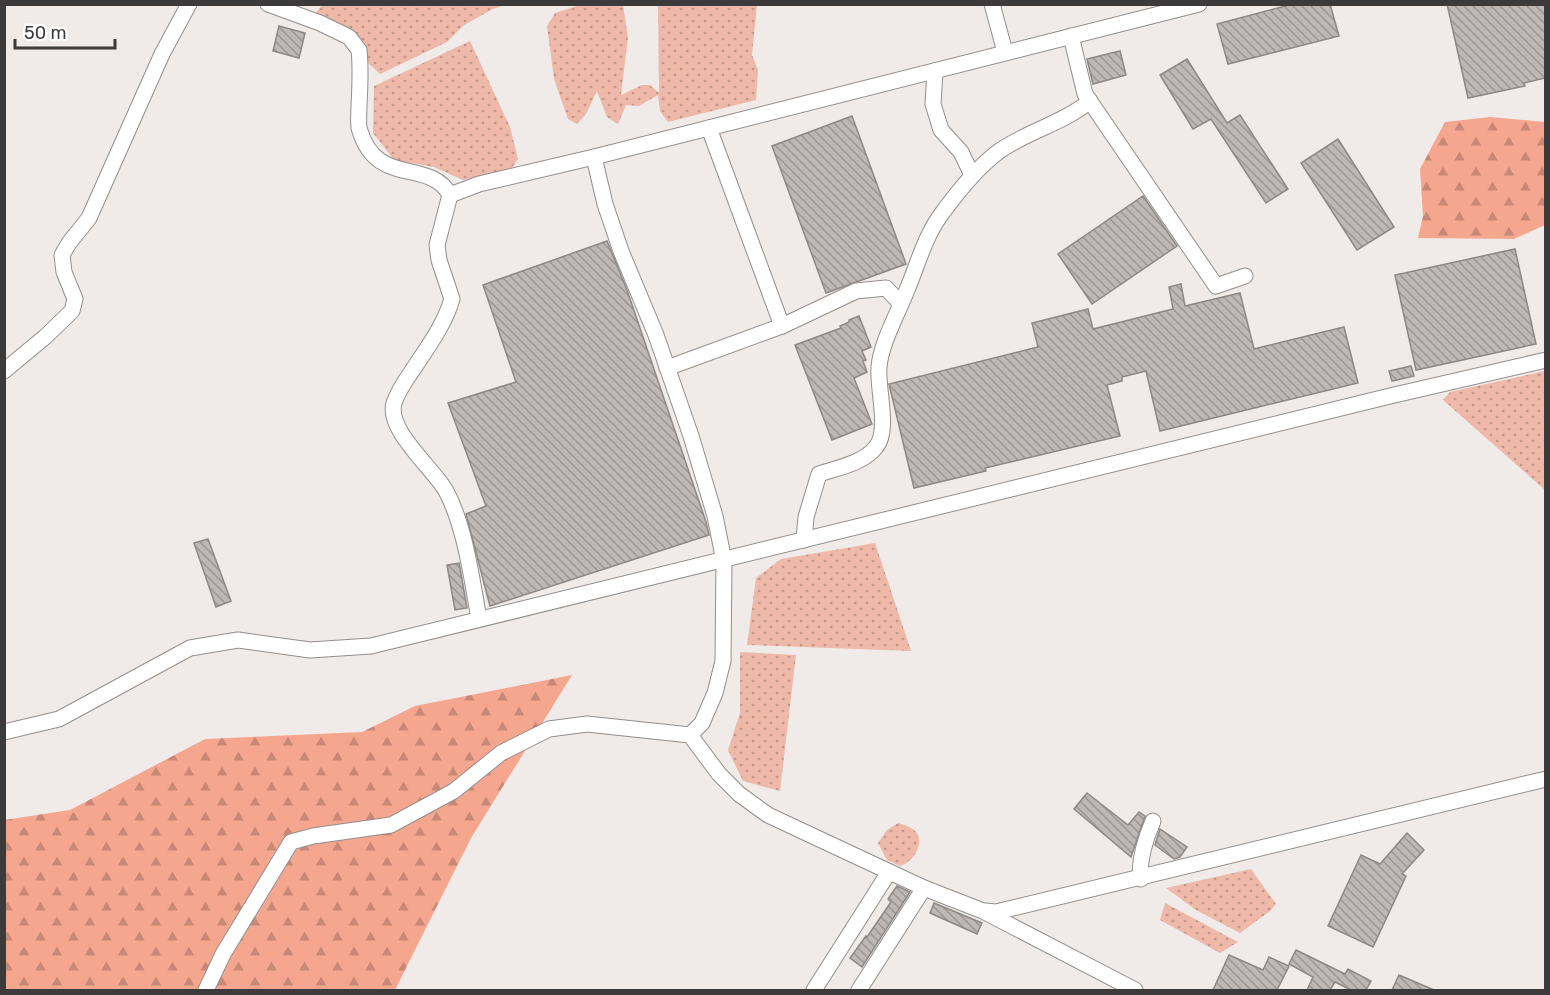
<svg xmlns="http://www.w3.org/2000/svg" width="1550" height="995" viewBox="0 0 1550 995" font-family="Rubik,sans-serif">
  <defs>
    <pattern id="grass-dots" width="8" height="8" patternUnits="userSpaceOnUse" patternTransform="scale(1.5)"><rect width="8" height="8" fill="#eeb9a9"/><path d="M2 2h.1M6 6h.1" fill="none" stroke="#c2978b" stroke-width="1.8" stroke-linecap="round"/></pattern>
    <pattern id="forest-firs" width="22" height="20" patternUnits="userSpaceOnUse" patternTransform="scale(1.5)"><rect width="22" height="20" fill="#f5a68e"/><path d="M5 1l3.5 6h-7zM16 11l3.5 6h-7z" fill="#c88875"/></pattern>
    <pattern id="building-back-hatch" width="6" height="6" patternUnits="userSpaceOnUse" patternTransform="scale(1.5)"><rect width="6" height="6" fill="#bdb8b6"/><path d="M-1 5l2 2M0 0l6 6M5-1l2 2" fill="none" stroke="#9b9795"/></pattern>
  </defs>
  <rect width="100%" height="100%" fill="#f0ebe9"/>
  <!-- grass -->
  <g fill="url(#grass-dots)">
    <path d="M 322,5 L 505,5 L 493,9 L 464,25 L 447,42 L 380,74 L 315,14 Z"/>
    <path d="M 580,5 L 623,5 L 628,37 L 621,95 L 642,85 L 650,85 L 659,93 L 658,5 L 757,5 L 752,55 L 758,70 L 756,100 L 668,122 L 660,111 L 658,95 L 639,106 L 626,105 L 618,124 L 607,117 L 597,91 L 586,114 L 577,124 L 568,119 L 554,79 L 547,26 L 555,13 Z"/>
    <path d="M 470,41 L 510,127 L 518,159 L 512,168 L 463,180 L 434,167 L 394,160 L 373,133 L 374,86 Z"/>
    <path d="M 1545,371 L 1546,488 L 1545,490 L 1443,400 L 1450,392 Z"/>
    <path d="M 875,543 L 911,651 L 747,645 L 756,578 L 781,559 Z"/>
    <path d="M 740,652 L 796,655 L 780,791 L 743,781 L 728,750 L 740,713 Z"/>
    <path d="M 898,823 C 905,825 915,828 918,835 C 923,848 911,863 900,866 L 887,860 L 878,843 L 887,830 Z"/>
    <path d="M 1251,869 L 1276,904 L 1270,911 L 1240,933 L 1196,910 L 1166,888 Z"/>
    <path d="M 1165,903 L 1238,942 L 1220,953 L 1160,920 Z"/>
  </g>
  <!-- forest -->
  <g fill="url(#forest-firs)">
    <path d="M 1490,117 L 1545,122 L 1545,225 L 1514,239 L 1418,238 L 1423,216 L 1420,169 L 1445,122 Z"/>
    <path d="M 572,675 L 471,838 L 395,990 L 5,990 L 4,820 L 70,810 L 205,739 L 362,732 L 415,706 Z"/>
  </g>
  <!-- building -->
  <g fill="url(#building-back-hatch)" stroke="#8d8886" stroke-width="1.5">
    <path d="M 1293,4 L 1330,4 L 1339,36 L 1228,64 L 1217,24 Z"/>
    <path d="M 1447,4 L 1545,4 L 1545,78 L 1524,83 L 1525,86 L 1468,98 Z"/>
    <path d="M 279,26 L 305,33 L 299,58 L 273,51 Z"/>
    <path d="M 1120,51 L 1126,75 L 1093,84 L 1087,59 Z"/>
    <path d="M 1187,59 L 1227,123 L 1240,115 L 1288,189 L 1266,203 L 1211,119 L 1193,129 L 1160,75 Z"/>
    <path d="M 852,116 L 906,264 L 826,293 L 772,146 Z"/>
    <path d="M 1338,139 L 1394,227 L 1357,250 L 1301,163 Z"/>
    <path d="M 1143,196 L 1177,246 L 1092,304 L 1058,254 Z"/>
    <path d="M 607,241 L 627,290 L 706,522 L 709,535 L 490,606 L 466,514 L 486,506 L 448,403 L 516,382 L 483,285 Z"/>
    <path d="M 1515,249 L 1536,344 L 1416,370 L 1395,275 Z"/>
    <path d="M 1181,284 L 1185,306 L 1240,293 L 1254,349 L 1344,327 L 1358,383 L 1160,431 L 1146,371 L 1122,377 L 1122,381 L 1107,385 L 1120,436 L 985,468 L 986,471 L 914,488 L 889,384 L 1038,347 L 1032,323 L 1088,309 L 1093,329 L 1173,309 L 1169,287 Z"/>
    <path d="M 859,316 L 871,347 L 862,351 L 866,360 L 863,361 L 867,372 L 854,378 L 872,424 L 832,440 L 795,345 L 841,328 L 840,326 L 849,322 L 849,320 Z"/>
    <path d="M 1411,366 L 1414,376 L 1392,381 L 1389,371 Z"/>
    <path d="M 208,539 L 231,601 L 216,607 L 194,543 Z"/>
    <path d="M 459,563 L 467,608 L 455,610 L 447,565 Z"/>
    <path d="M 1087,793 L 1128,825 L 1139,812 L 1145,816 L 1131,857 L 1074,809 Z"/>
    <path d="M 1160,829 L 1187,847 L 1180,857 L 1174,859 L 1155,845 Z"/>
    <path d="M 1407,833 L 1424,850 L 1402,874 L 1406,876 L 1373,947 L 1328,926 L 1361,855 L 1380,864 Z"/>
    <path d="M 897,886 L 910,892 L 862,967 L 850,958 L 866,936 L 867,937 L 891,902 L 888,899 Z"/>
    <path d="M 934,903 L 982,923 L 977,934 L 930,913 Z"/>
    <path d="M 1296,950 L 1345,974 L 1348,969 L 1371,981 L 1366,990 L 1351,990 L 1335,982 L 1330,990 L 1307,990 L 1313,977 L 1289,964 Z"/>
    <path d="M 1229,955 L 1263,970 L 1269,957 L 1289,966 L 1277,990 L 1213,990 Z"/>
    <path d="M 1399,975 L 1434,990 L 1392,990 Z"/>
  </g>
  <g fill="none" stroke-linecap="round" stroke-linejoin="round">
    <defs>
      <g id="minor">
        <path d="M 268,4 L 320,23 L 349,37 L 359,50 C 361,68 360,87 359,105 C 359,112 358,121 359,128 C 376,189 429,157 450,195 L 437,245 L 439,260 L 452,299 C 444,326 427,348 412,371 C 405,381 398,391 394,403 C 386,430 434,469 446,491 C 465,526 472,580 479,619"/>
        <path d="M 992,4 L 1005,52"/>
        <path d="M 1071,36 L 1085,94 L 1216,286 L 1245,276"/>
        <path d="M 935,71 L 933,104 L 941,130 L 961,152 L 972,175"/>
        <path d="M 594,157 L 605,204 L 621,251 L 656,335 L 691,436 L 715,516 L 724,561 L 723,661 L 715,693 L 702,723 L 690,735"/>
        <path d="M 450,195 L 479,184 L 594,157 L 1199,4"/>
        <path d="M 782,326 L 856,291 L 886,288 L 901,304"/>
        <path d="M 667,368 L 782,326 L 709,128"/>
        <path d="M 4,371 L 45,337 L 72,311 L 75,299 L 64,272 L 62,255 L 69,243 L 89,218 L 162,54 L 189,4"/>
        <path d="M 804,540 L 806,517 L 819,474 C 837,468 864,463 876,447 C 890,430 877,389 879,367 C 881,343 898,313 907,290 C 918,264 925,235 943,212 C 959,190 977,168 998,152 C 1027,131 1062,124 1090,101"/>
        <path d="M 4,732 L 59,719 L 190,648 L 238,640 L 310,650 L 371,646 L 1390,396 L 1546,360"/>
        <path d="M 1141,879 C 1138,862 1146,837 1153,821"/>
        <path d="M 985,911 L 996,912 L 1546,779"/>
        <path d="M 206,990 L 223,954 L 291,842 L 313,836 L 391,825 L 454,791 L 501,753 L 549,729 L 587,724 L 690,735 L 719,774 L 739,794 L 768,815 L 924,888 L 983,911 L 1135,990"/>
        <path d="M 814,990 L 889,872"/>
        <path d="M 859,990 L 924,888"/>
      </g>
    </defs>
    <!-- minor casing -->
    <use href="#minor" stroke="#938e8d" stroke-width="17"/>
    <!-- minor -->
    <use href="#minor" stroke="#fff" stroke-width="15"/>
  </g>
  <!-- border -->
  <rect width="1550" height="995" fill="none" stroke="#3c3a3a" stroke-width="12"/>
  <!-- scale -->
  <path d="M15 39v9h100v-9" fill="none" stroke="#3c3a3a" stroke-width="3"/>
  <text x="24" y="39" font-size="18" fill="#3c3a3a" stroke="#ffffff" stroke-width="4.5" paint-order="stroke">50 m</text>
</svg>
